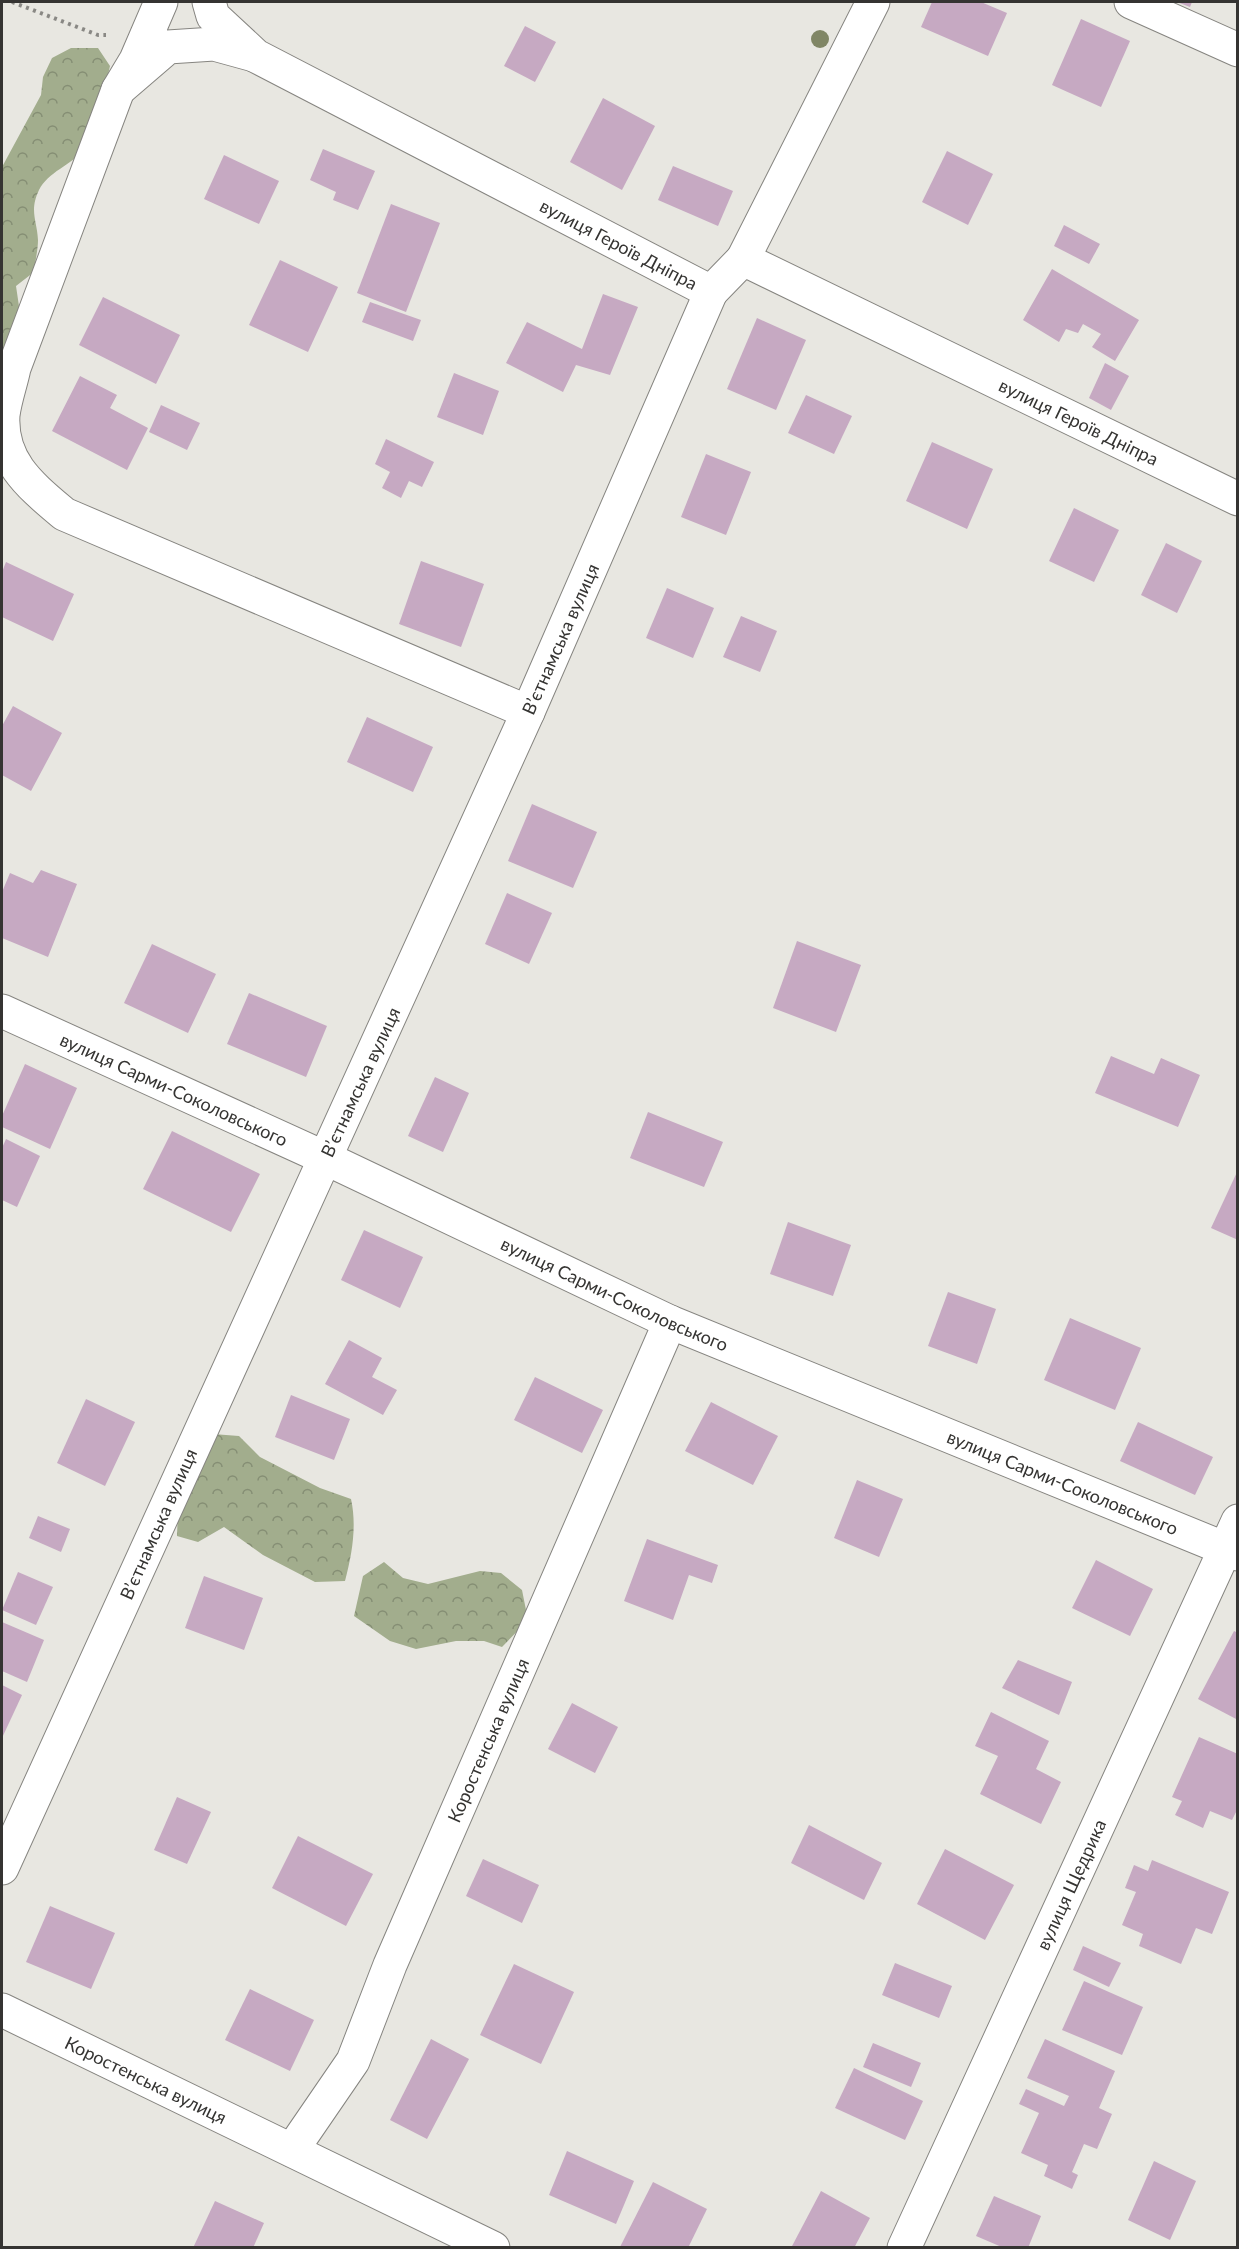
<svg xmlns="http://www.w3.org/2000/svg" width="1239" height="2249" viewBox="0 0 1239 2249" font-family="Lato,sans-serif">
  <defs>
    <pattern id="forest-crowns" width="20" height="18" patternUnits="userSpaceOnUse" patternTransform="scale(1.5)"><rect width="20" height="18" fill="#a2ad8d"/><path d="M2 6a3 3 0 1 1 6 0M12 15a3 3 0 1 1 6 0" fill="none" stroke="#858e74"/></pattern>
  </defs>
  <rect width="100%" height="100%" fill="#e8e7e1"/>
  <!-- forest -->
  <g fill="url(#forest-crowns)">
    <path d="M 71,48 L 98,48 L 110,66 C 106,84 95,137 84,150 C 71,165 48,172 39,190 C 29,211 37,220 38,240 C 38,250 35,262 34,272 L 16,286 L 20,313 L 2,377 L 2,167 L 41,95 L 43,77 L 52,58 Z"/>
    <path d="M 213,1434 L 239,1436 L 260,1457 L 320,1488 L 351,1499 C 357,1526 352,1555 345,1581 L 315,1582 L 263,1555 L 224,1527 L 198,1542 L 177,1536 L 178,1508 L 195,1485 L 198,1449 Z"/>
    <path d="M 384,1562 L 403,1578 L 428,1584 L 480,1571 L 501,1573 L 522,1590 L 528,1620 L 502,1647 L 484,1641 L 456,1641 L 416,1649 L 390,1641 L 354,1616 L 363,1576 Z"/>
  </g>
  <!-- building -->
  <g fill="#c6a9c2">
    <path d="M 932,2 L 981,2 L 1007,13 L 988,56 L 921,27 Z"/>
    <path d="M 1177,2 L 1192,2 L 1190,7 Z"/>
    <path d="M 1081,19 L 1130,41 L 1101,107 L 1052,85 Z"/>
    <path d="M 525,26 L 556,42 L 535,82 L 504,66 Z"/>
    <path d="M 603,98 L 655,126 L 622,190 L 570,162 Z"/>
    <path d="M 323,149 L 375,171 L 358,210 L 333,200 L 336,192 L 310,180 Z"/>
    <path d="M 947,151 L 993,174 L 968,225 L 922,202 Z"/>
    <path d="M 224,155 L 279,181 L 259,224 L 204,199 Z"/>
    <path d="M 673,166 L 733,191 L 718,226 L 658,200 Z"/>
    <path d="M 391,204 L 440,223 L 406,312 L 357,293 Z"/>
    <path d="M 1064,225 L 1100,244 L 1089,264 L 1054,246 Z"/>
    <path d="M 280,260 L 338,287 L 308,352 L 249,325 Z"/>
    <path d="M 1052,269 L 1139,320 L 1115,361 L 1092,347 L 1101,334 L 1083,324 L 1078,333 L 1066,329 L 1059,342 L 1023,320 Z"/>
    <path d="M 603,294 L 638,307 L 610,375 L 576,365 L 563,392 L 506,363 L 527,322 L 582,349 Z"/>
    <path d="M 103,297 L 180,335 L 156,384 L 79,345 Z"/>
    <path d="M 370,302 L 421,320 L 413,341 L 362,322 Z"/>
    <path d="M 757,318 L 806,340 L 776,410 L 727,389 Z"/>
    <path d="M 1105,363 L 1129,376 L 1111,410 L 1089,398 Z"/>
    <path d="M 454,373 L 499,391 L 483,435 L 437,417 Z"/>
    <path d="M 80,376 L 117,395 L 110,408 L 148,428 L 127,470 L 52,431 Z"/>
    <path d="M 806,395 L 852,416 L 834,454 L 788,433 Z"/>
    <path d="M 161,405 L 200,423 L 187,450 L 149,432 Z"/>
    <path d="M 386,439 L 434,462 L 422,487 L 409,481 L 401,498 L 382,488 L 390,472 L 375,464 Z"/>
    <path d="M 932,442 L 993,469 L 967,529 L 906,501 Z"/>
    <path d="M 706,454 L 751,472 L 726,535 L 681,517 Z"/>
    <path d="M 1074,508 L 1119,530 L 1094,582 L 1049,561 Z"/>
    <path d="M 1166,543 L 1202,561 L 1177,613 L 1141,595 Z"/>
    <path d="M 421,561 L 484,584 L 461,647 L 399,624 Z"/>
    <path d="M 6,562 L 74,594 L 53,641 L 2,617 L 2,572 Z"/>
    <path d="M 667,588 L 714,608 L 693,658 L 646,638 Z"/>
    <path d="M 741,616 L 777,631 L 760,672 L 723,657 Z"/>
    <path d="M 13,706 L 62,733 L 31,791 L 2,775 L 2,726 Z"/>
    <path d="M 367,717 L 433,747 L 413,792 L 347,762 Z"/>
    <path d="M 532,804 L 597,832 L 573,888 L 508,861 Z"/>
    <path d="M 41,870 L 77,884 L 48,957 L 2,938 L 2,892 L 10,873 L 33,883 Z"/>
    <path d="M 507,893 L 552,913 L 529,964 L 485,944 Z"/>
    <path d="M 797,941 L 861,965 L 836,1032 L 773,1008 Z"/>
    <path d="M 152,944 L 216,974 L 188,1033 L 124,1003 Z"/>
    <path d="M 249,993 L 327,1026 L 306,1077 L 227,1044 Z"/>
    <path d="M 1111,1056 L 1154,1074 L 1161,1058 L 1200,1075 L 1178,1127 L 1095,1093 Z"/>
    <path d="M 25,1064 L 77,1088 L 50,1149 L 2,1127 L 2,1116 Z"/>
    <path d="M 435,1077 L 469,1093 L 443,1152 L 408,1136 Z"/>
    <path d="M 648,1112 L 723,1142 L 704,1187 L 630,1158 Z"/>
    <path d="M 172,1131 L 260,1174 L 231,1232 L 143,1189 Z"/>
    <path d="M 6,1139 L 40,1156 L 17,1207 L 2,1200 L 2,1148 Z"/>
    <path d="M 1238,1170 L 1238,1240 L 1211,1228 Z"/>
    <path d="M 788,1222 L 851,1245 L 833,1296 L 770,1274 Z"/>
    <path d="M 364,1230 L 423,1257 L 400,1308 L 341,1280 Z"/>
    <path d="M 948,1292 L 996,1309 L 977,1364 L 928,1346 Z"/>
    <path d="M 1070,1318 L 1141,1348 L 1115,1410 L 1044,1380 Z"/>
    <path d="M 349,1340 L 382,1358 L 372,1377 L 397,1390 L 383,1415 L 325,1384 Z"/>
    <path d="M 535,1377 L 603,1410 L 582,1453 L 514,1420 Z"/>
    <path d="M 291,1395 L 350,1419 L 334,1460 L 275,1437 Z"/>
    <path d="M 86,1399 L 135,1422 L 105,1486 L 57,1463 Z"/>
    <path d="M 711,1402 L 778,1436 L 753,1485 L 685,1451 Z"/>
    <path d="M 1138,1422 L 1213,1457 L 1195,1495 L 1120,1461 Z"/>
    <path d="M 857,1480 L 903,1499 L 879,1557 L 834,1538 Z"/>
    <path d="M 38,1516 L 70,1529 L 61,1552 L 29,1538 Z"/>
    <path d="M 647,1539 L 718,1565 L 712,1583 L 689,1575 L 673,1620 L 624,1601 Z"/>
    <path d="M 1096,1560 L 1153,1589 L 1130,1636 L 1072,1608 Z"/>
    <path d="M 18,1572 L 53,1587 L 36,1625 L 2,1610 Z"/>
    <path d="M 204,1576 L 263,1598 L 244,1650 L 185,1628 Z"/>
    <path d="M 2,1622 L 44,1640 L 27,1682 L 2,1671 Z"/>
    <path d="M 1234,1631 L 1238,1633 L 1238,1720 L 1198,1699 Z"/>
    <path d="M 1018,1660 L 1072,1682 L 1059,1715 L 1002,1688 Z"/>
    <path d="M 2,1685 L 22,1695 L 2,1738 Z"/>
    <path d="M 572,1703 L 618,1727 L 595,1773 L 548,1749 Z"/>
    <path d="M 991,1712 L 1049,1741 L 1036,1769 L 1061,1782 L 1041,1824 L 980,1794 L 998,1756 L 975,1746 Z"/>
    <path d="M 1199,1737 L 1238,1754 L 1238,1808 L 1232,1820 L 1210,1811 L 1203,1828 L 1175,1815 L 1182,1801 L 1172,1797 Z"/>
    <path d="M 177,1797 L 211,1812 L 187,1864 L 154,1850 Z"/>
    <path d="M 809,1825 L 882,1863 L 864,1900 L 791,1863 Z"/>
    <path d="M 298,1836 L 373,1874 L 346,1926 L 272,1888 Z"/>
    <path d="M 945,1849 L 1014,1885 L 985,1940 L 917,1904 Z"/>
    <path d="M 483,1859 L 539,1885 L 522,1923 L 466,1896 Z"/>
    <path d="M 1152,1860 L 1229,1892 L 1212,1934 L 1196,1928 L 1181,1964 L 1139,1946 L 1143,1934 L 1122,1925 L 1136,1892 L 1125,1888 L 1134,1865 L 1148,1871 Z"/>
    <path d="M 50,1906 L 115,1933 L 91,1989 L 26,1962 Z"/>
    <path d="M 1083,1946 L 1121,1963 L 1109,1987 L 1073,1970 Z"/>
    <path d="M 895,1963 L 952,1986 L 939,2018 L 882,1995 Z"/>
    <path d="M 514,1964 L 574,1992 L 541,2064 L 480,2035 Z"/>
    <path d="M 1084,1981 L 1143,2007 L 1122,2055 L 1062,2030 Z"/>
    <path d="M 250,1989 L 314,2020 L 290,2071 L 225,2040 Z"/>
    <path d="M 431,2039 L 469,2059 L 427,2139 L 390,2120 Z"/>
    <path d="M 1045,2039 L 1115,2071 L 1099,2108 L 1112,2114 L 1097,2149 L 1084,2144 L 1072,2172 L 1078,2175 L 1072,2189 L 1044,2176 L 1048,2165 L 1021,2153 L 1039,2113 L 1019,2104 L 1026,2089 L 1064,2106 L 1069,2096 L 1027,2078 Z"/>
    <path d="M 873,2043 L 921,2063 L 911,2087 L 863,2067 Z"/>
    <path d="M 854,2068 L 923,2101 L 905,2140 L 835,2108 Z"/>
    <path d="M 567,2151 L 634,2181 L 616,2224 L 549,2195 Z"/>
    <path d="M 1154,2161 L 1196,2181 L 1170,2240 L 1128,2220 Z"/>
    <path d="M 653,2182 L 707,2209 L 688,2248 L 620,2247 Z"/>
    <path d="M 821,2191 L 870,2218 L 854,2248 L 791,2248 Z"/>
    <path d="M 994,2196 L 1041,2216 L 1028,2248 L 1004,2248 L 976,2236 Z"/>
    <path d="M 215,2201 L 264,2223 L 253,2248 L 193,2248 Z"/>
  </g>
  <g fill="none" stroke-linecap="round" stroke-linejoin="round">
    <defs>
      <g id="minor">
        <path d="M 161,2 L 136,60 L 118,90 L 168,47 L 214,44 L 254,55"/>
        <path id="s1" d="M 209,2 L 213,16 L 256,56 L 711,292 L 743,259 L 1238,499"/>
        <path d="M 1131,2 L 1238,50"/>
        <path d="M 118,90 L 14,368 C 11,383 5,399 3,415 C 0,462 31,486 64,514 L 528,712"/>
        <path d="M 743,259 L 873,2"/>
        <path id="s2" d="M 2,1011 L 325,1158 L 670,1322 L 1238,1554"/>
        <path d="M 2,1868 L 528,712 L 711,292"/>
        <path id="s3" d="M 2,2010 L 493,2248"/>
        <path id="s4" d="M 292,2150 L 353,2061 L 390,1965 L 670,1322"/>
        <path id="s5" d="M 904,2248 L 1238,1521"/>
      </g>
    </defs>
    <!-- minor casing -->
    <use href="#minor" stroke="#868580" stroke-width="35"/>
    <!-- path -->
    <path stroke="#898884" stroke-width="4" stroke-dasharray="3 4.5" stroke-linecap="butt" d="M 12,2 L 98,35 L 106,35"/>
    <!-- minor -->
    <use href="#minor" stroke="#fff" stroke-width="33"/>
  </g>
  <!-- trees -->
  <circle fill="#808665" cx="820" cy="39" r="9"/>
  <g text-anchor="middle" dominant-baseline="central" stroke-width="4.5" stroke-linejoin="round" paint-order="stroke">
    <!-- street labels -->
    <g font-size="18" fill="#353432" stroke="#fff">
      <text stroke="none"><textPath href="#s1" startOffset="482">вулиця Героїв Дніпра</textPath></text>
      <text stroke="none"><textPath href="#s1" startOffset="1005">вулиця Героїв Дніпра</textPath></text>
      <text transform="translate(560 639) rotate(-66)">Вʼєтнамська вулиця</text>
      <text transform="translate(360 1082) rotate(-65)">Вʼєтнамська вулиця</text>
      <text stroke="none"><textPath href="#s2" startOffset="189">вулиця Сарми-Соколовського</textPath></text>
      <text stroke="none"><textPath href="#s2" startOffset="675">вулиця Сарми-Соколовського</textPath></text>
      <text stroke="none"><textPath href="#s2" startOffset="1161">вулиця Сарми-Соколовського</textPath></text>
      <text transform="translate(158 1524) rotate(-66)">Вʼєтнамська вулиця</text>
      <text stroke="none"><textPath href="#s4" startOffset="456">Коростенська вулиця</textPath></text>
      <text stroke="none"><textPath href="#s5" startOffset="400">вулиця Щедрика</textPath></text>
      <text stroke="none"><textPath href="#s3" startOffset="160">Коростенська вулиця</textPath></text>
    </g>
  </g>
  <!-- border -->
  <rect width="1239" height="2249" fill="none" stroke="#353432" stroke-width="6"/>
</svg>
